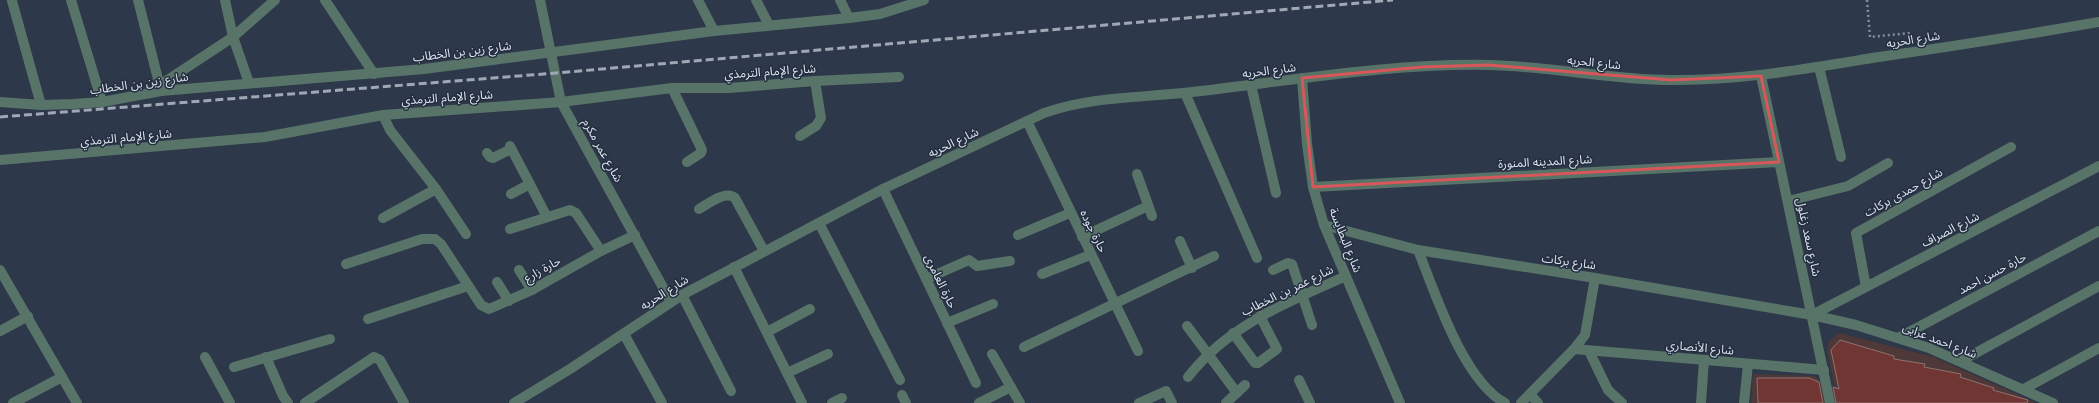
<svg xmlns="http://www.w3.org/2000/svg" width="2099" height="403" viewBox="0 0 2099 403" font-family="Quicksand,'Noto Sans Arabic',sans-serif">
  <rect width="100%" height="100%" fill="#2d384a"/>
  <!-- commercial -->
  <g fill="#4e3938">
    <path d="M 1839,333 L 1934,357 L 2036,403 L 1838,403 L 1827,349 L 1829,341 Z"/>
    <path d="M 1753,374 L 1814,376 L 1820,381 L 1825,403 L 1751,403 Z"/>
  </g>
  <!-- building -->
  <g fill="#6f3634" stroke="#8e7371">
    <path d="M 1840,340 L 1894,356 L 1894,359 L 1925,364 L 1924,367 L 1961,374 L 1960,377 L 1994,388 L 1993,390 L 2028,400 L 2027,403 L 1836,403 L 1833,387 L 1839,389 L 1831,350 Z"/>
    <path d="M 1757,378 L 1809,378 L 1819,382 L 1823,403 L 1758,403 Z"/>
  </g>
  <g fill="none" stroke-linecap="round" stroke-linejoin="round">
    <!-- path -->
    <path stroke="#858e9d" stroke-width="2.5" stroke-dasharray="2 3" stroke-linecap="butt" d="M 1867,0 L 1870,37 L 1911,33 L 1911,40"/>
    <!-- minor -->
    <g stroke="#587368" stroke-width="10">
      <path d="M 71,0 L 102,102"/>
      <path d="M 138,0 L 161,91"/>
      <path d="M 225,0 L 233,37 L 249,83"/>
      <path d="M 325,0 L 374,74"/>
      <path d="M 540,0 L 561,102 L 671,302"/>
      <path d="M 698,0 L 714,31"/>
      <path d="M 756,0 L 769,25"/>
      <path d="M 840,0 L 849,18"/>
      <path d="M 12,1 L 41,105"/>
      <path d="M 1819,67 L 1841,157"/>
      <path d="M 1761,76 L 1830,403"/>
      <path d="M 1302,78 L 1307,144 L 1313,187 L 1324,225 L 1400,403"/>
      <path d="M 160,85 L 233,37 L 275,0"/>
      <path d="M 1251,85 L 1276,193"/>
      <path d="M 672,88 L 702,150 L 701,153 L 687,162"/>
      <path d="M 1185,93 L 1257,258"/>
      <path d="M 0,102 L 41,105 L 73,104 L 102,102 L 161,91 L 424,69 L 714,31 L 849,18 L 880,14 L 924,0"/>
      <path d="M 383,115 L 390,130 L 436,189 L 466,234"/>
      <path d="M 1027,121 L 1138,351"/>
      <path d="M 800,136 L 816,126 L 821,118 L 815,81"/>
      <path d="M 510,146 L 547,217"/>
      <path d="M 487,153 L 490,157 L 493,158 L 511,149"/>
      <path d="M 0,160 L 265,137 L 383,115 L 561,102 L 672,88 L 729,88 L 815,81 L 899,77"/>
      <path d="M 1137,174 L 1152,216"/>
      <path d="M 1313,187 L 1779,162"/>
      <path d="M 883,189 L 976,383"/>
      <path d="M 511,194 L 530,184"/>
      <path d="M 1788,201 L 1848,186 L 1888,163"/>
      <path d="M 699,209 C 708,204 725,190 735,198 L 764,251"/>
      <path d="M 383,218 L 436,189"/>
      <path d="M 819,223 L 900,380"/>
      <path d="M 1324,225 L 1418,250 L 1595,278 L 1812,315 L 1856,325 L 1929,348 L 2053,403"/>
      <path d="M 510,229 L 570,210 L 576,213 L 601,251"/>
      <path d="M 1018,235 L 1070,213"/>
      <path d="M 1082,237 L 1148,206"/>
      <path d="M 1180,241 L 1192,268"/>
      <path d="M 1418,250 C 1435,293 1463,380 1505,403"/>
      <path d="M 346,264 L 422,239 L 435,239 L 441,244 L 481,305 L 489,309 L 532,290 L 601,251 L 635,235"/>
      <path d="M 734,267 L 802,403"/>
      <path d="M 0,270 L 77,403"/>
      <path d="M 519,270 L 532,290"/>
      <path d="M 1273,270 L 1288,263 L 1292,264 L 1312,325"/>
      <path d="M 1042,274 L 1090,255"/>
      <path d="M 926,279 L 969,260 L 977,266 L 1010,261"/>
      <path d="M 497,282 L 509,301"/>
      <path d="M 1866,287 L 1856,233 L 2011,147"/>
      <path d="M 682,295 L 731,391"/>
      <path d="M 1812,315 L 2099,166"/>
      <path d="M 368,319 L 468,286"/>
      <path d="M 947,323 L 993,304"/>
      <path d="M 1187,326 L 1237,393"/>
      <path d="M 0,331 L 28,316"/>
      <path d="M 767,332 L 810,309"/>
      <path d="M 1233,333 L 1255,363 L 1258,363 L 1277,349 L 1260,316"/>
      <path d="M 624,334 L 662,403"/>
      <path d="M 1898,338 L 2099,231"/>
      <path d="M 1024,347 L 1214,256"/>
      <path d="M 1574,349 L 1824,370"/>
      <path d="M 1589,351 L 1608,390 L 1622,403"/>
      <path d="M 992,354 L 1020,403"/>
      <path d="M 205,357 L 230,403"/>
      <path d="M 266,357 L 283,396 L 288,403"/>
      <path d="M 1961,361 L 2099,286"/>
      <path d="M 234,367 L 330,339"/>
      <path d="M 787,373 L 828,354"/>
      <path d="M 1188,377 C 1228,325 1288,302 1346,276"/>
      <path d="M 1299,380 L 1310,403"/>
      <path d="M 2024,389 L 2099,348"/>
      <path d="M 1530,394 L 1538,403"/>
      <path d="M 902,395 L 906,403"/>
      <path d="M 13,403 L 62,377"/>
      <path d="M 305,403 L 374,357 L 380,360 L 404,403"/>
      <path d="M 514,403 L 570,369 L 682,295 L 883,189 L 1044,113 C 1093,96 1141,98 1192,92 C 1290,81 1390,63 1489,65 C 1550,66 1610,80 1670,80 C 1738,81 1805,69 1872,58 C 1948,47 2024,35 2099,22"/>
      <path d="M 832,403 L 842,398"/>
      <path d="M 979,403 L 1011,387"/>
      <path d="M 1139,403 L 1166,391 L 1172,403"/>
      <path d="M 1226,403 L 1245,385"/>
      <path d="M 1521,403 L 1574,349 L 1585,335 L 1595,278"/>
      <path d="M 1701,403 L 1704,360"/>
      <path d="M 1744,403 L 1748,364"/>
    </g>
    <!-- rail -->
    <path stroke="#a0a8b6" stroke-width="3" stroke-dasharray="8 4" stroke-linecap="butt" d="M 0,117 L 556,73 L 1393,0"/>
  </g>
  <!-- marked area -->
  <path fill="none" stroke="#d8575a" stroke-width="3" stroke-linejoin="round" d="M 1488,65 L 1671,80 L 1761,76 L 1779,162 L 1313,187 L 1302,78 L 1422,67 Z"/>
  <g text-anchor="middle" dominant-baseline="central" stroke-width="3" stroke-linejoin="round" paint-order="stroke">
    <!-- street labels -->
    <g font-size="12" fill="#dce3ef" stroke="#232e3f">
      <text transform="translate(1913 39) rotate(-9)">شارع الحريه</text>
      <text transform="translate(462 51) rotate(-7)">شارع زين بن الخطاب</text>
      <text transform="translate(1594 62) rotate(6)">شارع الحريه</text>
      <text transform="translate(1269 70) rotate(-7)">شارع الحريه</text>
      <text transform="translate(770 71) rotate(-4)">شارع الإمام الترمذي</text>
      <text transform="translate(139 83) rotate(-8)">شارع زين بن الخطاب</text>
      <text transform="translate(447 97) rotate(-4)">شارع الإمام الترمذي</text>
      <text transform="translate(126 137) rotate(-5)">شارع الإمام الترمذي</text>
      <text transform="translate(953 142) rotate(-25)">شارع الحريه</text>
      <text transform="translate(603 150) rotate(61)">شارع عمر مكرم</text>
      <text transform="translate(1545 161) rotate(-3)">شارع المدينه المنورة</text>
      <text transform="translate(1903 192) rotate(-29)">شارع حمدى بركات</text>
      <text transform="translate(1950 229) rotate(-27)">شارع الصراف</text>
      <text transform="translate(1094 231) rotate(64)">حارة جوده</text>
      <text transform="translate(1809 237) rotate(78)">شارع سعد زغلول</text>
      <text transform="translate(1346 240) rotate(68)">شارع البطايسة</text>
      <text transform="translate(1569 261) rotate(8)">شارع بركات</text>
      <text transform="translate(542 269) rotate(-29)">حارة زارع</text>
      <text transform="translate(1992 273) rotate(-28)">حارة حسن احمد</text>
      <text transform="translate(941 281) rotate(64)">حارة العامرى</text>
      <text transform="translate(1287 290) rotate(-26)">شارع عمر بن الخطاب</text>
      <text transform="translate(664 292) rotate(-32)">شارع الحريه</text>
      <text transform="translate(1940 340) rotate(21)">شارع احمد عرابى</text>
      <text transform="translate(1700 347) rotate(5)">شارع الأنصاري</text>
    </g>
  </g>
</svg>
